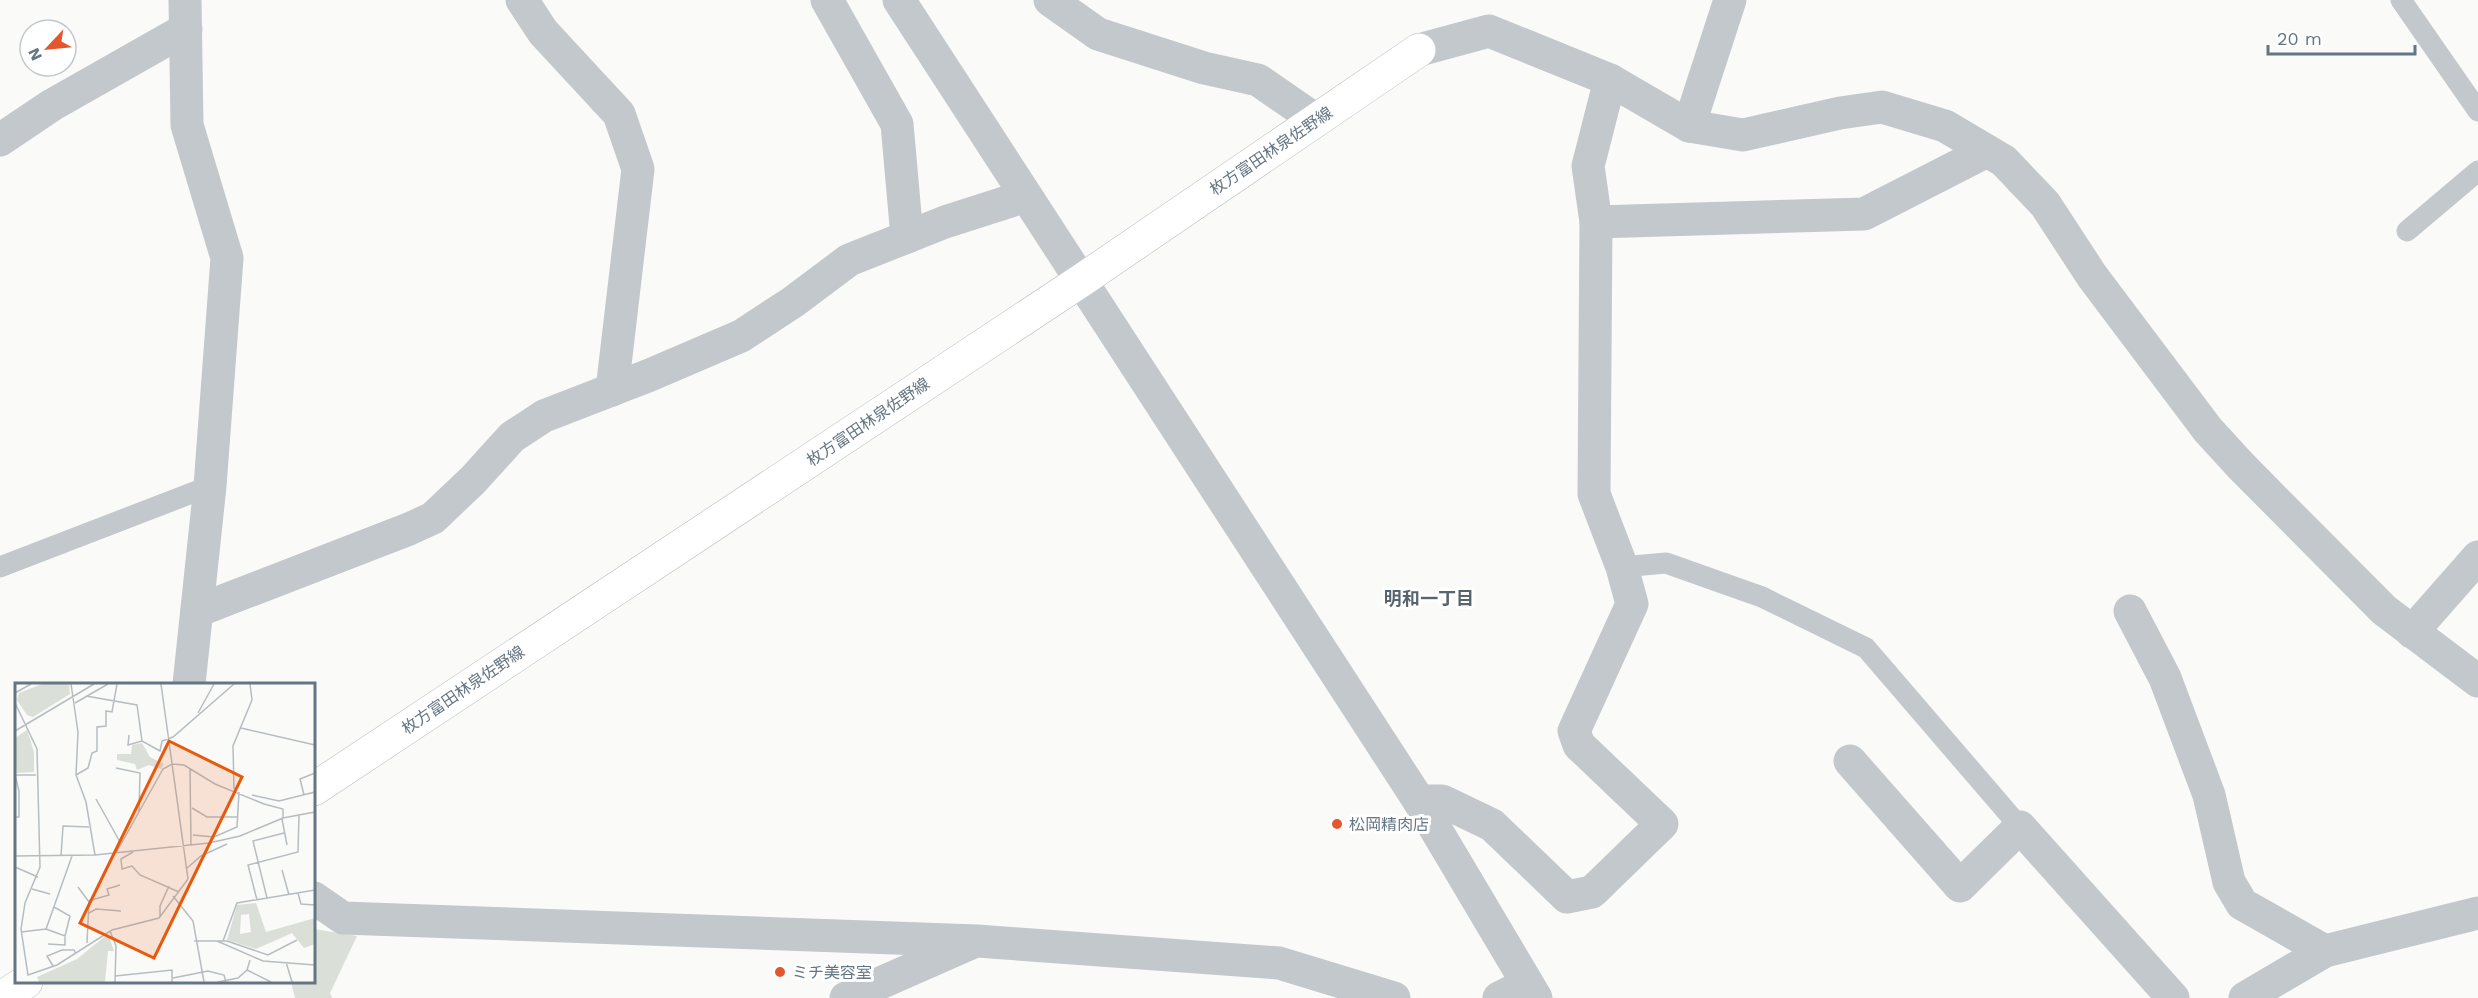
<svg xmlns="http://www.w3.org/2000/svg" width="2478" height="998" viewBox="0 0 2478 998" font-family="'Work Sans','Noto Sans JP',sans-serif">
  <rect width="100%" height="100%" fill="#fafaf8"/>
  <!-- green -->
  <path fill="#dadfd7" d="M 314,929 L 357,936 L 330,993 L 332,998 L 295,998 L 291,982 L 314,982 Z"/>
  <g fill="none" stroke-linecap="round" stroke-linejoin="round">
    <defs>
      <g id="primary">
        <path d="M 314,789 L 1082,280 L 1419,50"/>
        <path d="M 1,998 L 26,982"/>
      </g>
    </defs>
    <!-- primary casing -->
    <use href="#primary" stroke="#b5babe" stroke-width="34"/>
    <!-- service -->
    <g stroke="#c3c8cc" stroke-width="21">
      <path d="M 2401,0 L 2478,111"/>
      <path d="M 2407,231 L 2478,171"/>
      <path d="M 0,567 L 210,486"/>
      <path d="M 1622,567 L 1666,563 L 1762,597 L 1866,648 L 2020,827"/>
    </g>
    <!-- minor -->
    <g stroke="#c3c8cc" stroke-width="33">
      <path d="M 185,0 L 187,125 L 227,258 L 210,486 L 189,684"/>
      <path d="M 522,0 L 543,32 L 619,114 L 638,169 L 612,390"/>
      <path d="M 827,0 L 897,124 L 907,237"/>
      <path d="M 1050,0 L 1098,34 L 1204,68 L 1258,80 L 1316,120"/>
      <path d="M 1689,126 L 1730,0"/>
      <path d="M 0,140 L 52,105 L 186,29"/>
      <path d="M 1596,222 L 1864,214 L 1987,151"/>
      <path d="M 197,611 L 409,529 L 433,518 L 473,480 L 512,437 L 544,416 L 650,375 L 741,336 L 793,302 L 849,260 L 945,222 L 1026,196"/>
      <path d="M 2130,611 L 2165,678 L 2209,795 L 2229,882 L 2242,904 L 2325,951"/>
      <path d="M 2412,632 L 2478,557"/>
      <path d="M 1850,761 L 1960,886 L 2020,827 L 2173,998"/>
      <path d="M 1419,801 L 1442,801 L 1492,825 L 1567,897 L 1592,892 L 1662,824 L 1579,745 L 1574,731 L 1632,604 L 1622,567 L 1594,494 L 1596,222 L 1588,166 L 1610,80"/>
      <path d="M 314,898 L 343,918 L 977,941 L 1279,963 L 1394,998"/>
      <path d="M 846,998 L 969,944"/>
      <path d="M 1499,998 L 1527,984"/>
      <path d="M 2245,998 L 2325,951 L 2478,913"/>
    </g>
    <!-- tertiary -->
    <g stroke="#c3c8cc" stroke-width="33">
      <path d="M 899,0 L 1419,801 L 1536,998"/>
      <path d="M 1419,50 L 1489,31 L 1610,80 L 1689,126 L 1743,135 L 1840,113 L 1882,107 L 1945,126 L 2004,161 L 2045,204 L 2092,276 L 2208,430 L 2241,466 L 2384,610 L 2478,681"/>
    </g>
    <!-- primary -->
    <use href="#primary" stroke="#fff" stroke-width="33"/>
  </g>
  <!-- markers -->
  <g fill="#e4572e" stroke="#fff" stroke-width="2">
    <circle cx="1337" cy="824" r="6"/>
    <circle cx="780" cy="972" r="6"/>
  </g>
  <g text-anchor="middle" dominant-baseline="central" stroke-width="6" stroke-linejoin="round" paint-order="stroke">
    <!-- street labels -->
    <g font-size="16" fill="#657683" stroke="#fff">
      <text transform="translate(1271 151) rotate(-34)">枚方富田林泉佐野線</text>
      <text transform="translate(868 422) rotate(-34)">枚方富田林泉佐野線</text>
      <text transform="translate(463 690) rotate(-34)">枚方富田林泉佐野線</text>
    </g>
    <!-- poi labels -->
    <g font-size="16" fill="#657683" stroke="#fff" text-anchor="start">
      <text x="1349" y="824">松岡精肉店</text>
      <text x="792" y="972">ミチ美容室</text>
    </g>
    <!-- neighbourhood labels -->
    <g font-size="18" font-weight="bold" fill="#57646e" stroke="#fff">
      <text x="1429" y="598">明和一丁目</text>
    </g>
  </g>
  <!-- overview -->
  <g transform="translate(15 683)">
    <rect width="300" height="300" fill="#fafaf8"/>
    <path d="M 27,1 L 54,1 L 55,11 L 18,34 L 12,32 L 2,17 L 4,10 ZM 12,47 L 19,69 L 19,89 L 1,90 L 0,55 ZM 127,60 L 135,74 L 149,81 L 146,86 L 134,82 L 122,87 L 120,81 L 102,77 L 102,71 L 116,71 L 117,62 ZM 241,220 L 251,249 L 300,235 L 300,261 L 289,265 L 277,250 L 241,266 L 212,257 L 222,222 ZM 234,231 L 236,249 L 225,251 L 226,232 ZM 89,254 L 94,254 L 99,268 L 93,268 L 90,299 L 24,299 L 22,294 L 62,276 Z" fill="#dadfd7" fill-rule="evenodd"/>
    <path fill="none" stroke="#b5bdc2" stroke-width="1.5" d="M 56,1 L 63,49 L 61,92 L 71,119 L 80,172M 146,1 L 173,196M 0,10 L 16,1M 71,13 L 122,22 L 127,58 L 145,68 L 147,58 L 158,54 L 219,1M 0,20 L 22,66 L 25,184 L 10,220 L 6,246 L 13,292 L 42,282 L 97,247 L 144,235 L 173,196M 60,20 L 93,1M 183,30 L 199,1M 226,45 L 300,62M 0,48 L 79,1M 114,52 L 113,62 L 127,58M 101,85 L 125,90 L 124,129M 175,86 L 176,162M 0,92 L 4,108 L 4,134 L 0,134M 0,92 L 21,92M 61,92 L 73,85 L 77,70 L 82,68 L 82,44 L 91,43 L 91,28 L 97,29 L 102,1M 219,106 L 218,63 L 237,17 L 235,1M 237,112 L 264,118 L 300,109M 289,112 L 285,96 L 300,90M 81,116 L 105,159M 177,125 L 192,134 L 222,134M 267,136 L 272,162M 178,152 L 199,154 L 222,144 L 224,109M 118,169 L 106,176 L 107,186 L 117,183 L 125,192 L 164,209M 101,170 L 148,86 L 157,81 L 169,82 L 200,101 L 249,121 L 268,126 L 268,135M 0,173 L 80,172 L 194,160 L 225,153 L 268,135 L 300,129M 46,173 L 48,143 L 74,144M 0,184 L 23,194M 171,186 L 186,173 L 212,161M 267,187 L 274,212M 63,204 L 74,219 L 72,260M 17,206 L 35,211M 283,210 L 286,221 L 300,222M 158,213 L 178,238 L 189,299M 252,215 L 238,158 L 269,150M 242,217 L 233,182 L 283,169 L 284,131M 73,218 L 94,212 L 92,206 L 105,202M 74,230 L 81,226 L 106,228M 145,234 L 145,223 L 154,203M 31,246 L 50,253 L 55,233 L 39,224M 95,248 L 101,263 L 100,299M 6,249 L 31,246 L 57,173M 179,258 L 212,258 L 253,272 L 282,257M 202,258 L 248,278 L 300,282M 208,258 L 222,220 L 300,207M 33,261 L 50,262 L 50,253M 235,277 L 232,287 L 256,299M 271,279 L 277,299M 38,283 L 32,273 L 47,267 L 59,267 L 61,271M 100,293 L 157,287 L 157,299M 158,295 L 193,288 L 209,292 L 211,299M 203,299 L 223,295 L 232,287"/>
    <path fill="#e8590c" fill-opacity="0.15" stroke="#e8590c" stroke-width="3" d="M 154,58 L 227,94 L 139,275 L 65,240 Z"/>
    <rect width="300" height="300" fill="none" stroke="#657683" stroke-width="3"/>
  </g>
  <!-- north arrow -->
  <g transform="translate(48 48) rotate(244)"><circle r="28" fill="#ffffff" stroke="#c1c8cd" stroke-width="1.5"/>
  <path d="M0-4.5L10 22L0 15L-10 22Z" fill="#e4572e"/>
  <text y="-9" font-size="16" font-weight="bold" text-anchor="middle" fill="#657683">N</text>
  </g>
  <!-- scale -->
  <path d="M2268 45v9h147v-9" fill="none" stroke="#657683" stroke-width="3"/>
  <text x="2277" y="45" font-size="18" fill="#657683" stroke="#ffffff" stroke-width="4.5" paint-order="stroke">20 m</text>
</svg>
